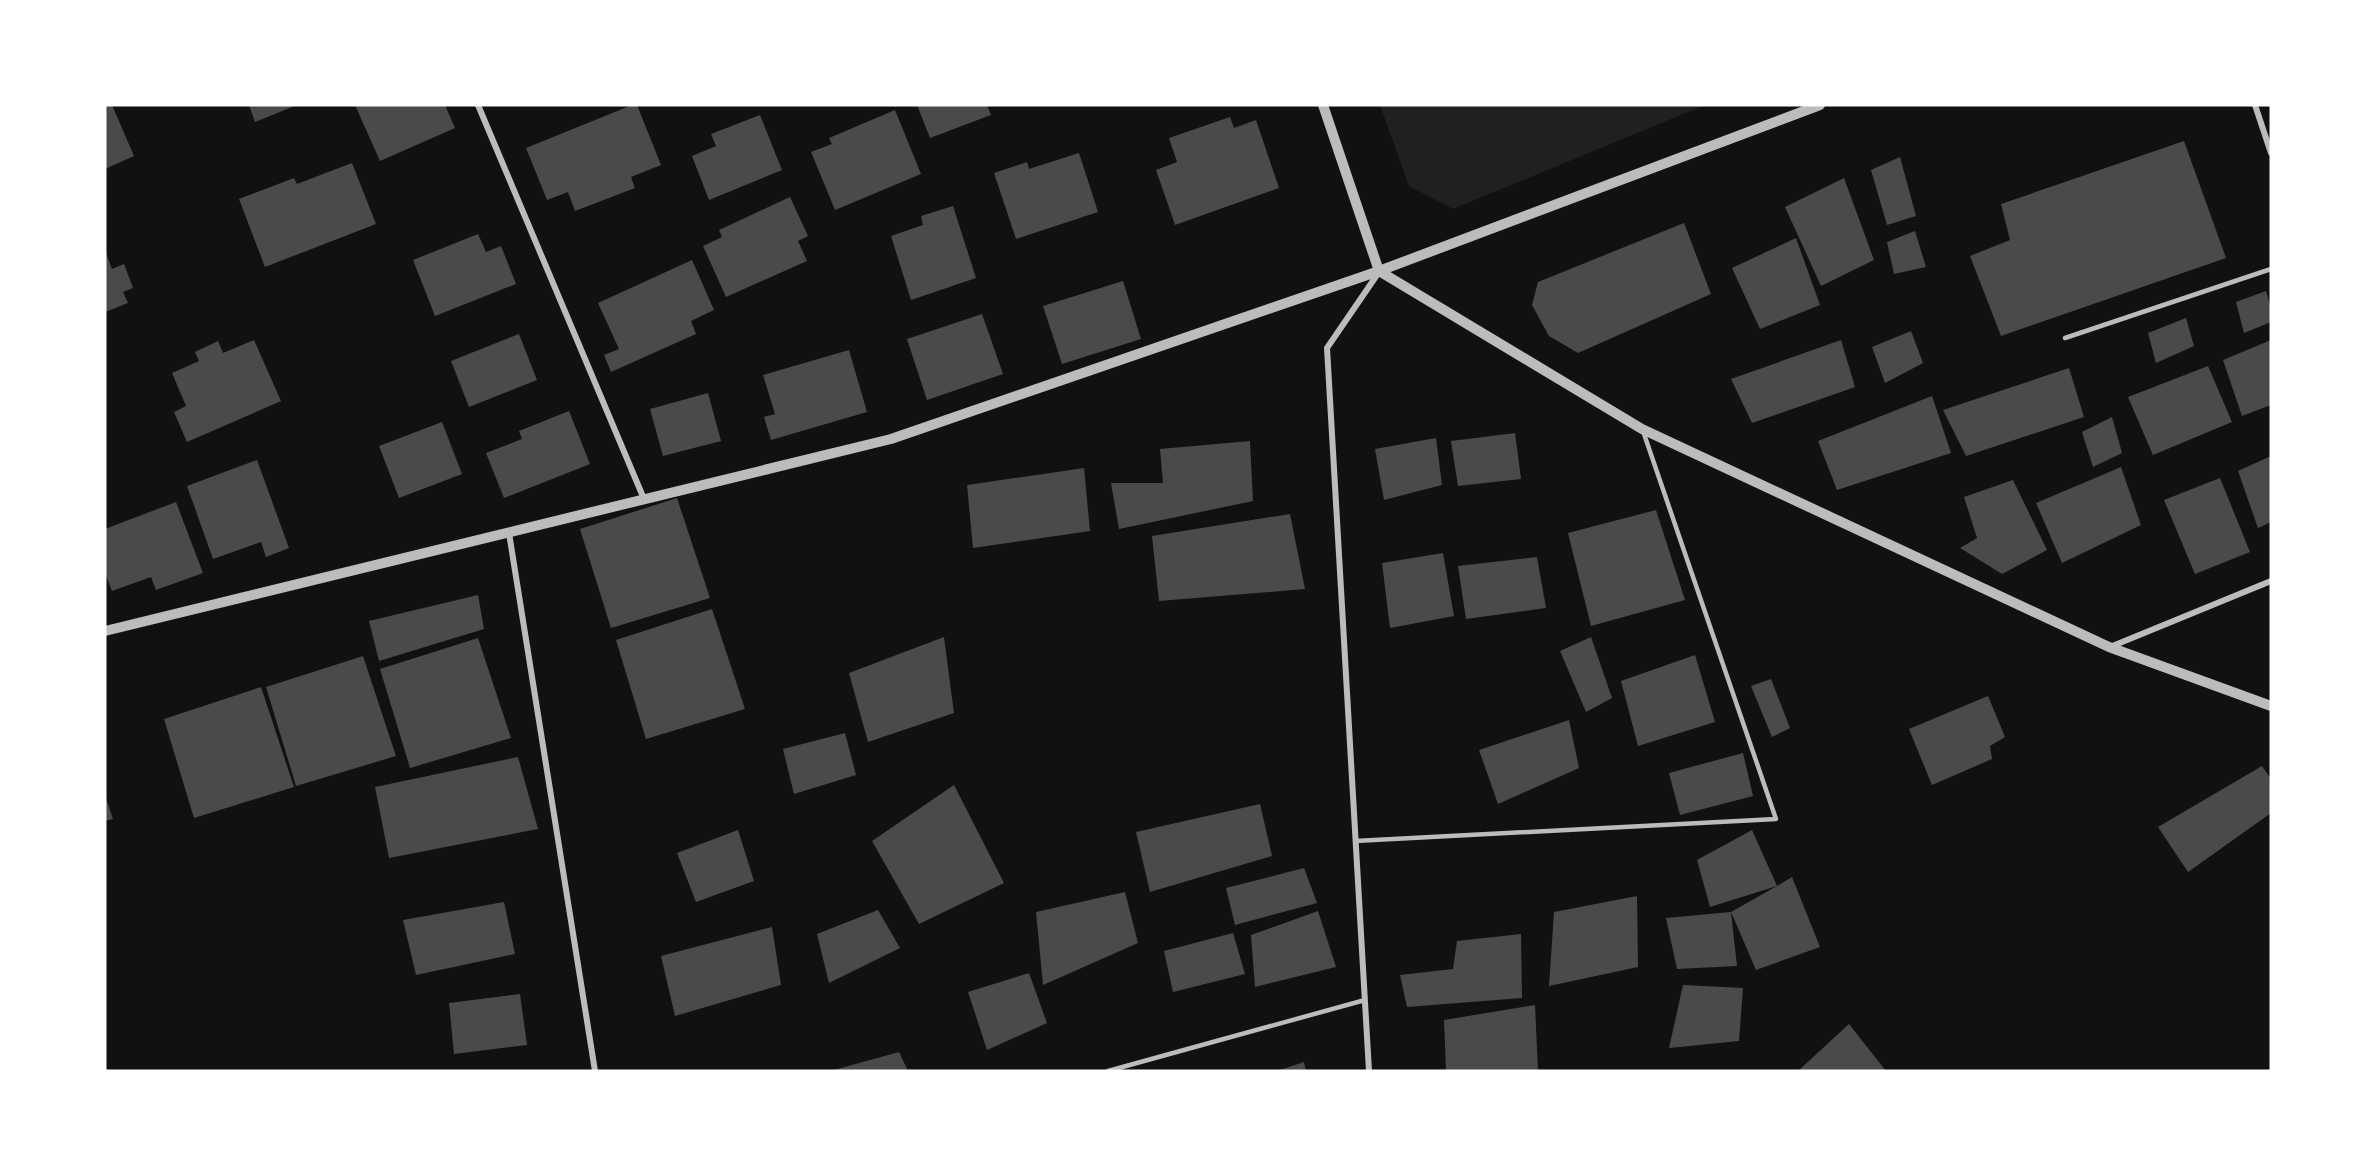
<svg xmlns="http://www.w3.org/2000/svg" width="2376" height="1176" viewBox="0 0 2376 1176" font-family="Karla,sans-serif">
  <rect width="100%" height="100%" fill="#111"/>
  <!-- green -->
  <path fill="#202020" d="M 1380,105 L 1705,105 L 1453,209 L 1409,186 Z"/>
  <!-- building -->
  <g fill="#4a4a4a">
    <path d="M 105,105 L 112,105 L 134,156 L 105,169 Z"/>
    <path d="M 249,105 L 297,105 L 255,122 Z"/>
    <path d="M 355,105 L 445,105 L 455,128 L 380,161 Z"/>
    <path d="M 632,105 L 637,105 L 661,165 L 631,177 L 635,188 L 575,211 L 568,192 L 547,200 L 526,148 Z"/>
    <path d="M 917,105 L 987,105 L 991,115 L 930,138 Z"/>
    <path d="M 895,110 L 921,174 L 835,210 L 811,152 L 832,144 L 829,138 Z"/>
    <path d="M 760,115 L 782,170 L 709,200 L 692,156 L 716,146 L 711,134 Z"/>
    <path d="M 1230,117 L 1234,128 L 1256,120 L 1279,188 L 1175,225 L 1156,170 L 1177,162 L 1169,138 Z"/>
    <path d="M 2184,141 L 2226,258 L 2001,336 L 1970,256 L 2010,240 L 2001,204 Z"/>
    <path d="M 1079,153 L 1098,212 L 1016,239 L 994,173 L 1027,162 L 1029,169 Z"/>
    <path d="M 1900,157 L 1916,216 L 1887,225 L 1871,170 Z"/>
    <path d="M 352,163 L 376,224 L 265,267 L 239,199 L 294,178 L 297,184 Z"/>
    <path d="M 1844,178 L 1874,260 L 1821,286 L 1785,207 Z"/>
    <path d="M 790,197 L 808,236 L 798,241 L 807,261 L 726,297 L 703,246 L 722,237 L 719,230 Z"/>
    <path d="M 953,206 L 976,278 L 911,300 L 891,236 L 923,225 L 921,216 Z"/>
    <path d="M 1684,223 L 1711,294 L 1578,353 L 1549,336 L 1532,305 L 1538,282 Z"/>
    <path d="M 1915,231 L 1926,267 L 1894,274 L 1887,242 Z"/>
    <path d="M 478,234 L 486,252 L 501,246 L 516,284 L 435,316 L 413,260 Z"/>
    <path d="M 1796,238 L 1820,305 L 1760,329 L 1732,268 Z"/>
    <path d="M 105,250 L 112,269 L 124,264 L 133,288 L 123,292 L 128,303 L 105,312 Z"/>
    <path d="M 692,260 L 714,310 L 691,321 L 696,334 L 611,372 L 604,355 L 619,349 L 598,303 Z"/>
    <path d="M 1123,281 L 1141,339 L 1062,364 L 1043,306 Z"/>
    <path d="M 2266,291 L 2271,308 L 2271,322 L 2244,333 L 2236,302 Z"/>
    <path d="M 982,314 L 1003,374 L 927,400 L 907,339 Z"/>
    <path d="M 2186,318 L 2194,346 L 2156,363 L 2148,333 Z"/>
    <path d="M 1911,331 L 1923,363 L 1885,383 L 1872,347 Z"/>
    <path d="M 519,334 L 537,380 L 469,407 L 451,361 Z"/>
    <path d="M 254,340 L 281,401 L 187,442 L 174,412 L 186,406 L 172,373 L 199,361 L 195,352 L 218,341 L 223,353 Z"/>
    <path d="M 1841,340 L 1855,387 L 1752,423 L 1731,379 Z"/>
    <path d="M 2271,340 L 2271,405 L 2242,416 L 2223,360 Z"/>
    <path d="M 849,350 L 867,412 L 771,440 L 764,417 L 775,414 L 763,375 Z"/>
    <path d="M 2208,366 L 2232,422 L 2153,455 L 2128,397 Z"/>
    <path d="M 2069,368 L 2084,417 L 1966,456 L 1943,410 Z"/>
    <path d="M 708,393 L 721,441 L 663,456 L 650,409 Z"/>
    <path d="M 1932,396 L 1951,453 L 1837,490 L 1818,441 Z"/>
    <path d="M 569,411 L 590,464 L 504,498 L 486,453 L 522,439 L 519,431 Z"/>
    <path d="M 2112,417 L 2122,453 L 2093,467 L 2082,432 Z"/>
    <path d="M 442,422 L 462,474 L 399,498 L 379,446 Z"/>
    <path d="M 1515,433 L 1521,479 L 1458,486 L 1451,441 Z"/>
    <path d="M 1436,438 L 1442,485 L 1384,500 L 1375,449 Z"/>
    <path d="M 1250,441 L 1253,501 L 1119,529 L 1111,483 L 1163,483 L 1160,449 Z"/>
    <path d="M 2271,456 L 2271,522 L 2258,528 L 2238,471 Z"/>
    <path d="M 257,460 L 289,548 L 266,557 L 261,542 L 213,559 L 187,486 Z"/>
    <path d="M 2121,467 L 2141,525 L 2062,563 L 2036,503 Z"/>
    <path d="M 1084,468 L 1090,531 L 973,548 L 967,485 Z"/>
    <path d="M 2220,478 L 2250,552 L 2195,574 L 2164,500 Z"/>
    <path d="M 2013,480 L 2047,550 L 2002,574 L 1960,548 L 1977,538 L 1964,497 Z"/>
    <path d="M 677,498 L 710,598 L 611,628 L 580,529 Z"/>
    <path d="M 176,502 L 203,573 L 156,590 L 151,577 L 112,591 L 105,573 L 105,529 Z"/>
    <path d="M 1656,510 L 1685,600 L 1591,626 L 1568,533 Z"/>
    <path d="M 1290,514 L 1305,589 L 1159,601 L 1152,536 Z"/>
    <path d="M 1443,553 L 1454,616 L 1390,628 L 1382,563 Z"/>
    <path d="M 1537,557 L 1546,608 L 1466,619 L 1458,566 Z"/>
    <path d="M 478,595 L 484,629 L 379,661 L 369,621 Z"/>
    <path d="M 712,609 L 745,709 L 646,739 L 616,640 Z"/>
    <path d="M 944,637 L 954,713 L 868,742 L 849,673 Z"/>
    <path d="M 1591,637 L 1612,698 L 1586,712 L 1560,651 Z"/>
    <path d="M 478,638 L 511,738 L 410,768 L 380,669 Z"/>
    <path d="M 1695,655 L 1715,722 L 1638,746 L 1621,681 Z"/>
    <path d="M 363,656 L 396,756 L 296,786 L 266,687 Z"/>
    <path d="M 1771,679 L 1790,728 L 1772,737 L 1751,686 Z"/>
    <path d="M 261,687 L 294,787 L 194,818 L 164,719 Z"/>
    <path d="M 1988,696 L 2005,737 L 1990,746 L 1992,759 L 1932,785 L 1909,729 Z"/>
    <path d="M 1569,720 L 1579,768 L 1498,804 L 1479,750 Z"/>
    <path d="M 845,733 L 856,775 L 794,794 L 783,749 Z"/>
    <path d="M 1743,753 L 1753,796 L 1680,815 L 1669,773 Z"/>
    <path d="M 518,757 L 538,829 L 389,858 L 375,787 Z"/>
    <path d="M 2262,766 L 2271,779 L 2271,813 L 2188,872 L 2158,827 Z"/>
    <path d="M 954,785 L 1004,883 L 919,924 L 872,841 Z"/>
    <path d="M 105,795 L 113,819 L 105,821 Z"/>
    <path d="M 1260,804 L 1272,856 L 1150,892 L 1136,832 Z"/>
    <path d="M 738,830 L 754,881 L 696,902 L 677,853 Z"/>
    <path d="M 1752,830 L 1777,886 L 1792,877 L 1820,947 L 1756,970 L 1731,912 L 1777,886 L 1710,907 L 1697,860 Z"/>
    <path d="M 1304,868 L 1317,903 L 1235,925 L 1226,888 Z"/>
    <path d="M 1125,892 L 1138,943 L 1043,985 L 1036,912 Z"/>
    <path d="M 1637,896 L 1638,967 L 1549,986 L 1554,912 Z"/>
    <path d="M 504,902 L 515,954 L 416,975 L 403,920 Z"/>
    <path d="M 878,910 L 900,948 L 829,983 L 817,934 Z"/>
    <path d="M 1318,911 L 1336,967 L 1255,987 L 1251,935 Z"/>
    <path d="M 1731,912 L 1737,966 L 1677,969 L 1666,918 Z"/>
    <path d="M 772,927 L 781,985 L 675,1016 L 661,956 Z"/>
    <path d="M 1233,933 L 1245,974 L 1173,992 L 1164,951 Z"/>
    <path d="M 1521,934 L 1522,998 L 1407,1007 L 1400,975 L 1453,969 L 1457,941 Z"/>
    <path d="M 1029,973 L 1047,1023 L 987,1050 L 968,992 Z"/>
    <path d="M 1683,985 L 1743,988 L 1739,1041 L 1669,1048 Z"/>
    <path d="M 520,994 L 527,1045 L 454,1054 L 449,1003 Z"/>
    <path d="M 1535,1005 L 1538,1071 L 1446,1071 L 1444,1020 Z"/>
    <path d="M 1849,1024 L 1886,1071 L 1798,1071 Z"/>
    <path d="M 899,1052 L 908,1071 L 834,1071 L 834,1070 Z"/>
    <path d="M 1304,1062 L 1306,1071 L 1277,1071 Z"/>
  </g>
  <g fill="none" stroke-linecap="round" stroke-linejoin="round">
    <!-- service -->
    <g stroke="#bcbcbc" stroke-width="4.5">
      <path d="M 2065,338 L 2271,269"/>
      <path d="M 1355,841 L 1776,819 L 1643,431"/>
      <path d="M 1108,1071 L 1365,1000"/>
    </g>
    <!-- minor -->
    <g stroke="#bcbcbc" stroke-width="6">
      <path d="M 478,105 L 644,499"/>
      <path d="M 2255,105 L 2271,153"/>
      <path d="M 509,533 L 595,1071"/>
      <path d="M 2110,647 L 2271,581"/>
      <path d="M 1369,1071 L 1327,348 L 1379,272"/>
    </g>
    <!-- tertiary -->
    <g stroke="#bcbcbc" stroke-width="10">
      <path d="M 1323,105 L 1379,271 L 1642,429 L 2109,647 L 2271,706"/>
      <path d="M 105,631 L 891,439 L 1379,271 L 1820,105"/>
    </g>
  </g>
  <!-- border -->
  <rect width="2376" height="1176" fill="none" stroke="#ffffff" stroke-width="213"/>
</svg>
